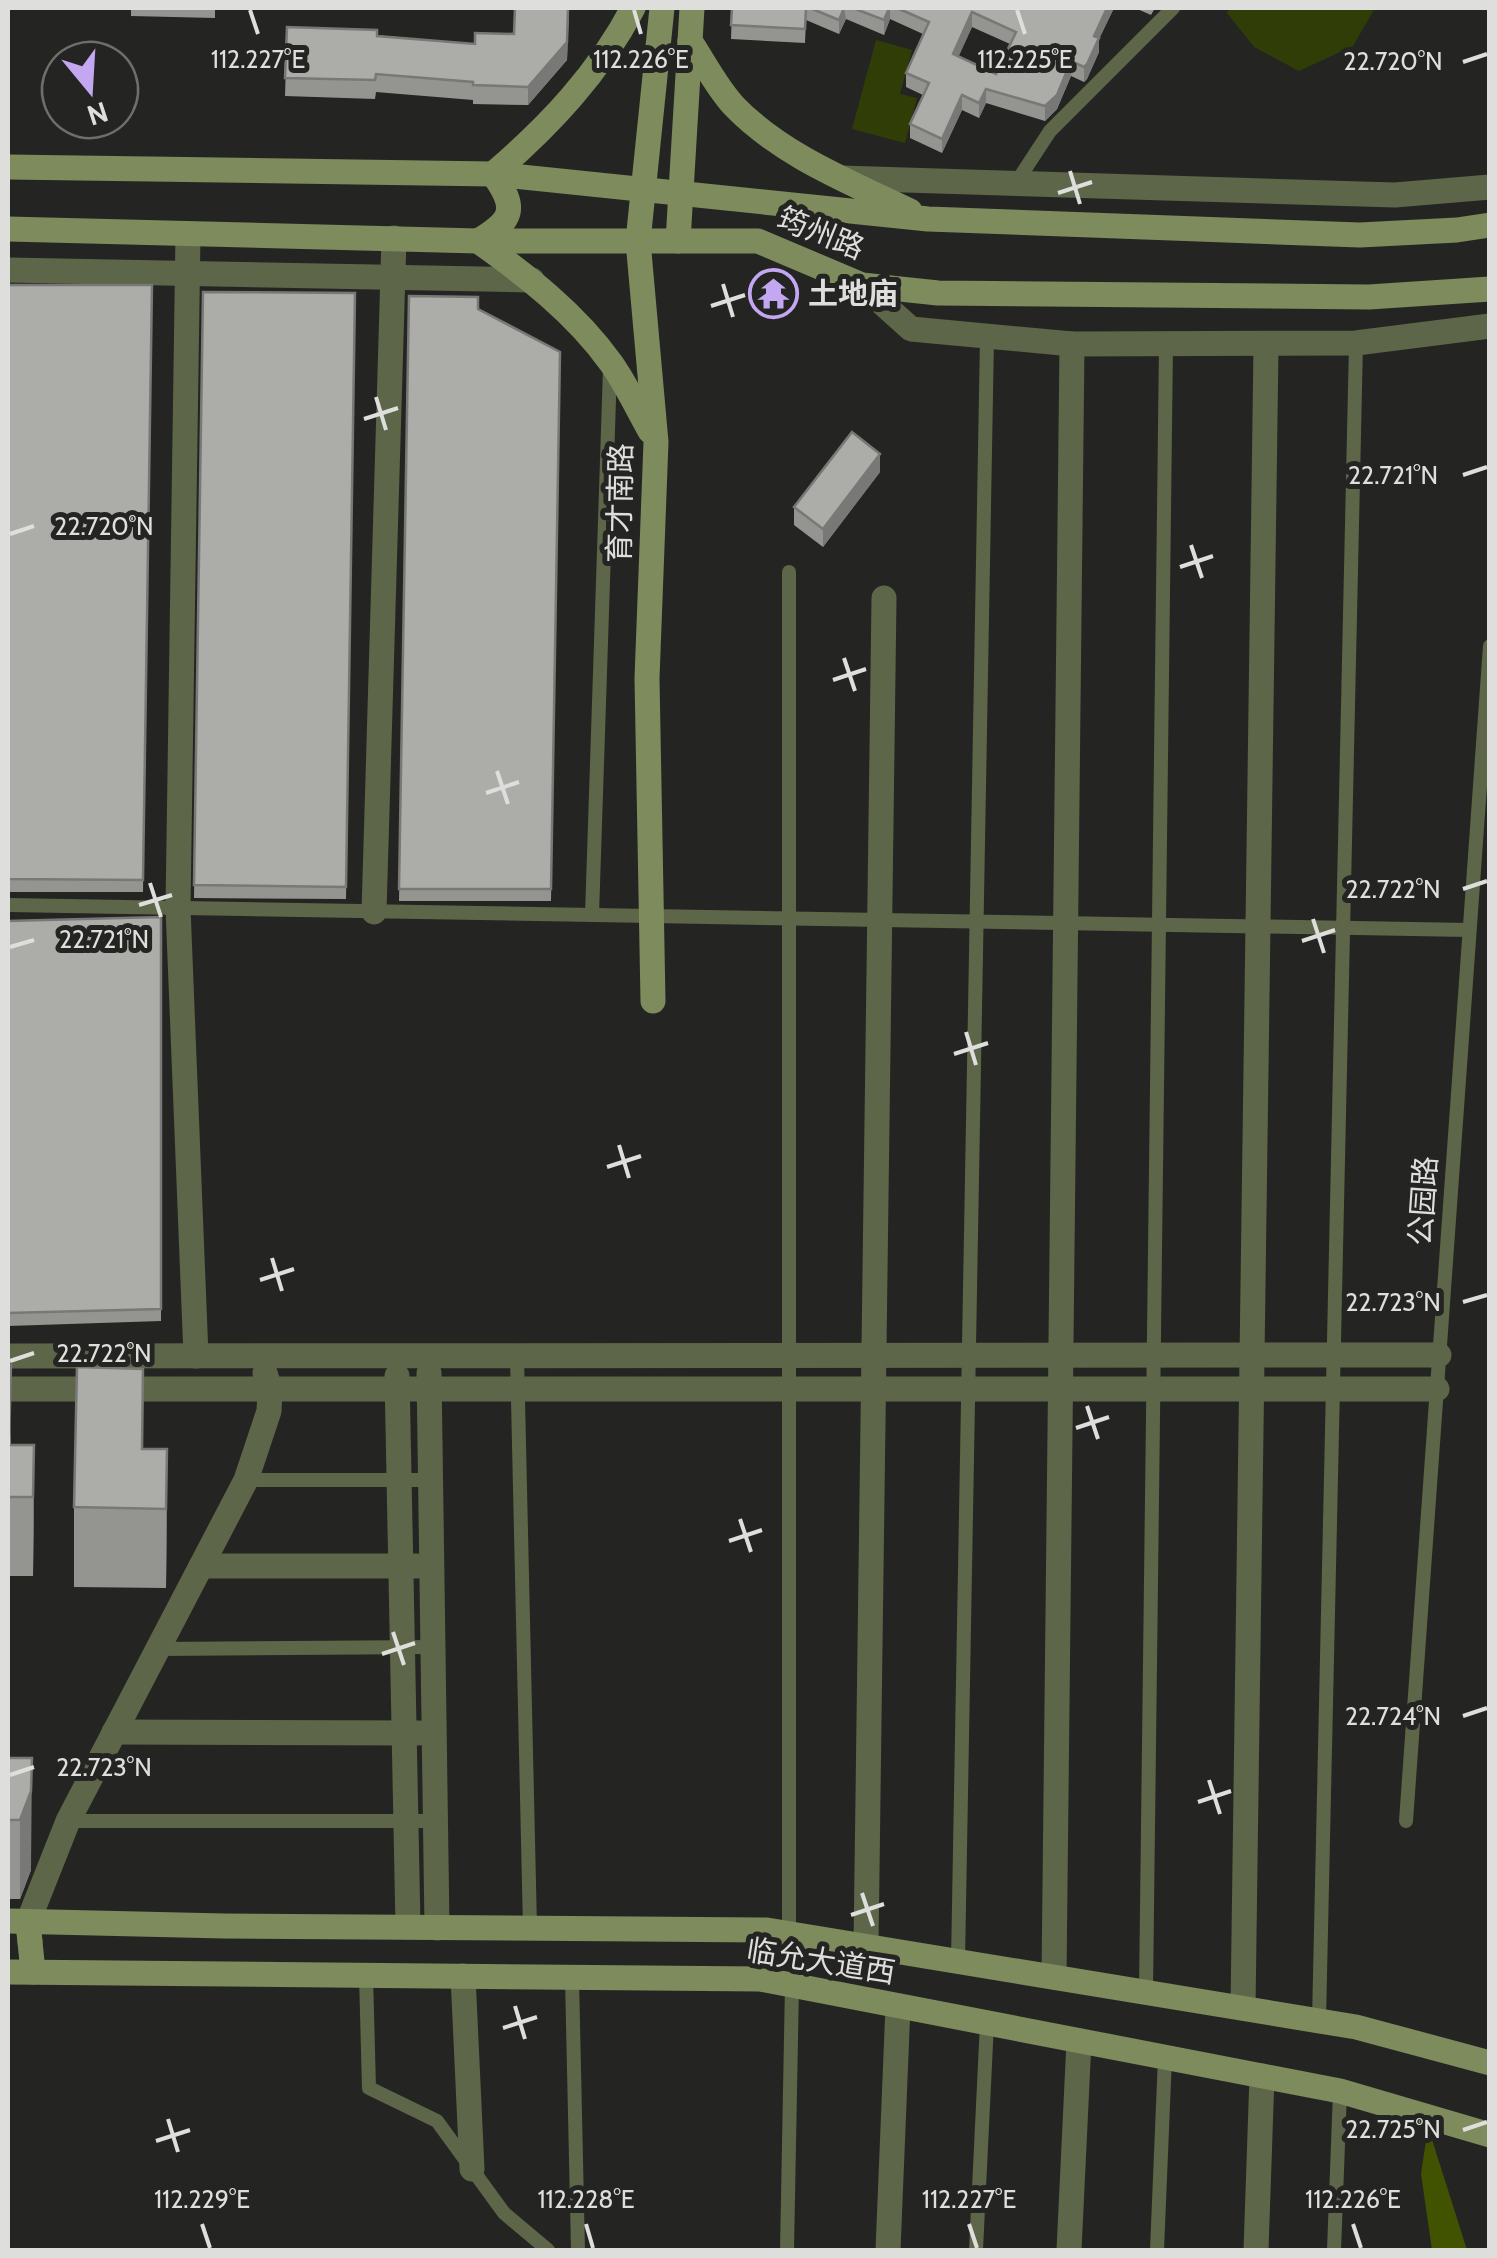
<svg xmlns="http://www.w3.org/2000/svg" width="1497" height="2258" viewBox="0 0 1497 2258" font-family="Cabin,'Noto Sans SC',sans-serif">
  <rect width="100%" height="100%" fill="#242522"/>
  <!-- green -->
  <g fill="#303d07">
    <path d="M 1229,8 L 1375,8 L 1353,46 L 1299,71 L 1254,47 L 1227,13 Z"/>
    <path d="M 876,40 L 912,50 L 900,94 L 917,98 L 905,143 L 852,129 Z"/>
  </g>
  <!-- water -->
  <path fill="#415200" d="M 1428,2127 L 1467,2250 L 1432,2250 L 1421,2174 Z"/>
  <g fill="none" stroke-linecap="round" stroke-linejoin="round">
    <!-- lane -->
    <g stroke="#5d6649" stroke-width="14">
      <path d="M 1016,183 L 1050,131 L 1173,8"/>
      <path d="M 789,572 L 789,1934"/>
      <path d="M 8,905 L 1469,930"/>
      <path d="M 592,915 L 610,369"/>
      <path d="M 517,1356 L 530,1928"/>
      <path d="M 246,1480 L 430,1480"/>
      <path d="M 157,1649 L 433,1647"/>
      <path d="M 68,1821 L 436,1821"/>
      <path d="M 1406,1821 L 1490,646"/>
      <path d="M 958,1961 L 987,338"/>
      <path d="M 366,1975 L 369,2088 L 437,2121 L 504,2213 L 548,2250"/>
      <path d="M 572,1978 L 578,2250"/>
      <path d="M 1146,1992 L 1166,345"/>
      <path d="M 1319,2021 L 1356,343"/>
      <path d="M 787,2250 L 792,1985"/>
      <path d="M 976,2250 L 987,2023"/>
      <path d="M 1157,2250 L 1165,2057"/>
      <path d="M 1334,2250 L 1340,2091"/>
    </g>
    <!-- street -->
    <g stroke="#5d6649" stroke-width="25">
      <path d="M 841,178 L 1395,195 L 1490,187"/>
      <path d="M 188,234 L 178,908 L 196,1356"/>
      <path d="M 8,270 L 532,280"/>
      <path d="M 862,285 L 911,329 L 1072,344 L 1356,343 L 1490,326"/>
      <path d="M 374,912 L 394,238"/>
      <path d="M 8,1356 L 1439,1355"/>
      <path d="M 429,1373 L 437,1928"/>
      <path d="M 397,1376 L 408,1927"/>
      <path d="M 8,1389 L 1437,1389"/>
      <path d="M 201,1566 L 417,1566"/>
      <path d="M 114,1732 L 419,1733"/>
      <path d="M 30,1942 L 28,1922 L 68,1821 L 246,1480 L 269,1411 L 270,1389 L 265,1373"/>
      <path d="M 866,1946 L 884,598"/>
      <path d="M 463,1976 L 472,2169"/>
      <path d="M 1054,1977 L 1072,344"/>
      <path d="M 1243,2008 L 1266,346"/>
      <path d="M 888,2250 L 898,2006"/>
      <path d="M 1069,2250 L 1079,2041"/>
      <path d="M 1256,2250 L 1262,2076"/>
    </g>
    <!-- secondary -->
    <g stroke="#7d8b5d" stroke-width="25">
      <path d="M 690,41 C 704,62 717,88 734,106 C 781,155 850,182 910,211"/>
      <path d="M 8,167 L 493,174 L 928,219 L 1360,235 L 1457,230 L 1490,225"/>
      <path d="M 493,174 C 549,126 599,73 633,8"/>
      <path d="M 8,229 L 478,241 L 758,241 L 862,285 L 938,293 L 1369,297 L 1490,289"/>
      <path d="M 478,241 C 526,275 576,314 611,363 C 626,384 637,408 650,431"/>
      <path d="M 478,241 C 513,220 518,209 493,174"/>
      <path d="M 678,241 L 692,8"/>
      <path d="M 653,1001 L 647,678 L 656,442 L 638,241 L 662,8"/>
      <path d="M 8,1921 L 224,1926 L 767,1930 L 1356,2027 L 1490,2063"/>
      <path d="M 28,1922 L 33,1972"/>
      <path d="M 8,1972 L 760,1979 L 1340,2091 L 1490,2135"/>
    </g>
  </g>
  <!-- wall -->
  <g fill="#949591" fill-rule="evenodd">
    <path d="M 131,8 L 215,8 L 215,18 L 131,16 Z"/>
    <path d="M 569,8 L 567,60 L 528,105 L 473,104 L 473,100 L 376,92 L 375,99 L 285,96 L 287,27 L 475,44 L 514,34 Z"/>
    <path d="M 732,8 L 1114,8 L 1099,39 L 1099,52 L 1087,79 L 1084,82 L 1071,76 L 1057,109 L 1045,121 L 986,103 L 979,118 L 962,110 L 942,153 L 910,138 L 910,124 L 923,95 L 906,87 L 906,73 L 923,34 L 890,19 L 884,35 L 846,19 L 839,34 L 806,20 L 805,43 L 731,39 ZM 972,27 L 1010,44 L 996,74 L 958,57 Z"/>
    <path d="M 1135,8 L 1155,8 L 1151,15 Z"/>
    <path d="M 8,285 L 152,285 L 143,892 L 8,892 Z"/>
    <path d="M 203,292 L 355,293 L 346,899 L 194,898 Z"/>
    <path d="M 409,296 L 560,352 L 551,901 L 399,901 Z"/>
    <path d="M 880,472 L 823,547 L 794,525 L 794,507 Z"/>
    <path d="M 161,917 L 161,1321 L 8,1326 L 8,921 Z"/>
    <path d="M 8,1365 L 11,1445 L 34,1445 L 33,1576 L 8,1576 Z"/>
    <path d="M 143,1449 L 167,1449 L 166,1588 L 74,1587 L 74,1507 Z"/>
    <path d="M 8,1678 L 8,1758 L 31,1870 L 20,1899 L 8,1899 Z"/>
  </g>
  <!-- shaded-wall -->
  <g fill="#787976">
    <path d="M 569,8 L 567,60 L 528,105 L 528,87 Z"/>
    <path d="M 844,8 L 846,19 L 839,34 L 839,20 Z"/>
    <path d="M 889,8 L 890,8 L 890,19 L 884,35 L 884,20 Z"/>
    <path d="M 1107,8 L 1114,8 L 1099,39 L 1099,52 L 1087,79 L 1084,82 L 1084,67 L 1094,36 Z"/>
    <path d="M 972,12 L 972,27 L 953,69 L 953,54 Z"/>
    <path d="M 1071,61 L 1071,76 L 1057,109 L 1045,121 L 1045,106 Z"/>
    <path d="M 986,89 L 986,103 L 979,118 L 979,103 Z"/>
    <path d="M 962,95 L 962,110 L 942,153 L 942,139 Z"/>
    <path d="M 880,454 L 880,472 L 823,547 L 823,529 Z"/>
    <path d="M 34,1445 L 34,1525 L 33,1576 L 33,1497 Z"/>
    <path d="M 167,1449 L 167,1528 L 166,1588 L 166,1509 Z"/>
    <path d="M 32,1758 L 31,1870 L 20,1899 L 20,1820 Z"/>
  </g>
  <!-- building -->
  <g fill="#acada9" stroke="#787976" stroke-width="2.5" fill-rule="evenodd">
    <path d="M 515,8 L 568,8 L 567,42 L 528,87 L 473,85 L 473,82 L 376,74 L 375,80 L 285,78 L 287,27 L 377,30 L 377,36 L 475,44 L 475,33 L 514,34 Z"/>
    <path d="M 732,8 L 806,8 L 805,29 L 731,25 Z"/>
    <path d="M 810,8 L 844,8 L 839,20 Z"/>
    <path d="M 853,8 L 889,8 L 884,20 Z"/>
    <path d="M 897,8 L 1107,8 L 1094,36 L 1099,38 L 1087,64 L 1084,67 L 1071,61 L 1057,95 L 1045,106 L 986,89 L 979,103 L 962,95 L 942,139 L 910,124 L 929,83 L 906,73 L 929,22 ZM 972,12 L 1016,32 L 996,74 L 953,54 Z"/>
    <path d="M 8,285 L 152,285 L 143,880 L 8,879 Z"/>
    <path d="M 203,292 L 355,293 L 346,887 L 194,885 Z"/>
    <path d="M 409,296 L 478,297 L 478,309 L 560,352 L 551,889 L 399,889 Z"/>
    <path d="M 852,432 L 880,454 L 823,529 L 794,507 Z"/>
    <path d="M 161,917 L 161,1309 L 8,1313 L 8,921 Z"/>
    <path d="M 8,1365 L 11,1365 L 9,1445 L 34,1445 L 33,1497 L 8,1497 Z"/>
    <path d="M 77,1367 L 143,1369 L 142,1449 L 167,1449 L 166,1509 L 74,1507 Z"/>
    <path d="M 8,1758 L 32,1758 L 31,1791 L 20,1820 L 8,1820 Z"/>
  </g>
  <!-- ticks -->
  <path fill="none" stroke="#dedfdd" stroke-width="4" d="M 250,10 L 258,34M 634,10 L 641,34M 1017,10 L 1025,34M 1463,62 L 1487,54M 1070,171 L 1080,204M 1058,193 L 1092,182M 723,284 L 733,317M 711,306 L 745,295M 376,397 L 386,430M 364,419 L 398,408M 1463,475 L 1487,467M 10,534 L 34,526M 1191,545 L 1202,578M 1180,567 L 1213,556M 844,658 L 855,691M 833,680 L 866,669M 497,771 L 508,804M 486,793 L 519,782M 150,883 L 161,917M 1463,889 L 1487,881M 139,905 L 172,895M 1313,919 L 1324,953M 1302,941 L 1335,930M 10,947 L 34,940M 966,1032 L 976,1065M 954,1054 L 988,1043M 619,1145 L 629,1178M 607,1167 L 641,1156M 272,1258 L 282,1291M 260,1280 L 294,1269M 1463,1302 L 1487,1295M 10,1361 L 34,1353M 1087,1406 L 1098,1439M 1076,1428 L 1109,1417M 740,1519 L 751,1552M 729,1541 L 762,1530M 393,1632 L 404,1665M 382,1654 L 415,1643M 1463,1716 L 1487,1708M 10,1775 L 34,1767M 1209,1780 L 1220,1814M 1198,1802 L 1231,1791M 862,1893 L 873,1926M 851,1915 L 884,1904M 515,2006 L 525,2039M 503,2028 L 537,2017M 168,2119 L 178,2152M 1463,2130 L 1487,2122M 156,2141 L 190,2130M 202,2224 L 210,2248M 586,2224 L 593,2248M 969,2224 L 977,2248M 1353,2224 L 1361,2248"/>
  <!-- icons -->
  <defs>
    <symbol id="temple-ring" viewBox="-11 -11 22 22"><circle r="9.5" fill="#242522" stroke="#c4a7f1" stroke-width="1.5"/><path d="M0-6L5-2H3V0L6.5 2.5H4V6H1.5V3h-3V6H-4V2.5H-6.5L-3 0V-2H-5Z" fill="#c4a7f1"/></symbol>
  </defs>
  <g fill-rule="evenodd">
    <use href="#temple-ring" x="746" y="266" width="55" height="55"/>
  </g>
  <g text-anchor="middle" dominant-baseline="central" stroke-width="10" stroke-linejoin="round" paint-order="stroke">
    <!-- street labels -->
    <g font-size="30" fill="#dedfdd" stroke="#242522">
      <text transform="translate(821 233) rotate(22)">筠州路</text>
      <text transform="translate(620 503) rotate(-89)">育才南路</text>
      <text transform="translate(1423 1201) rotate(-86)">公园路</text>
      <text transform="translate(821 1961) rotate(9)">临允大道西</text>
    </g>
    <!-- poi labels -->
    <g font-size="30" font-weight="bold" fill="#dedfdd" stroke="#242522" text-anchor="start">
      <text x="808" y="293">土地庙</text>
    </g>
  </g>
  <g font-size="25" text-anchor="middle" fill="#dedfdd" stroke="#242522" stroke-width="10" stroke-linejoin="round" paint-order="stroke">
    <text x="258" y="68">112.227°E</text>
    <text x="641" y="68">112.226°E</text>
    <text x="1025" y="68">112.225°E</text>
    <text x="1393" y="70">22.720°N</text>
    <text x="1393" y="484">22.721°N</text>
    <text x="104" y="535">22.720°N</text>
    <text x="1393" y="898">22.722°N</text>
    <text x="104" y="948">22.721°N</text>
    <text x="1393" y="1311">22.723°N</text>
    <text x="104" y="1362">22.722°N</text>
    <text x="1393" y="1725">22.724°N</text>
    <text x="104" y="1776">22.723°N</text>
    <text x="1393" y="2138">22.725°N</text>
    <text x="202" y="2208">112.229°E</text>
    <text x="586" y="2208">112.228°E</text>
    <text x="969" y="2208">112.227°E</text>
    <text x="1353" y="2208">112.226°E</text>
  </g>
  <!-- border -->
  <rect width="1497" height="2258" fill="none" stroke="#dedfdd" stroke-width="20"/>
  <!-- north arrow -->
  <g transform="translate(90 90) rotate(162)"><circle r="48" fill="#242522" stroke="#6e6f6d" stroke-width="2.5"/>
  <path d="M0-8L18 38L0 25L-18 38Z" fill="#c4a7f1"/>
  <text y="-15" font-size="28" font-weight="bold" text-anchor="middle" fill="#dedfdd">N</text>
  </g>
</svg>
